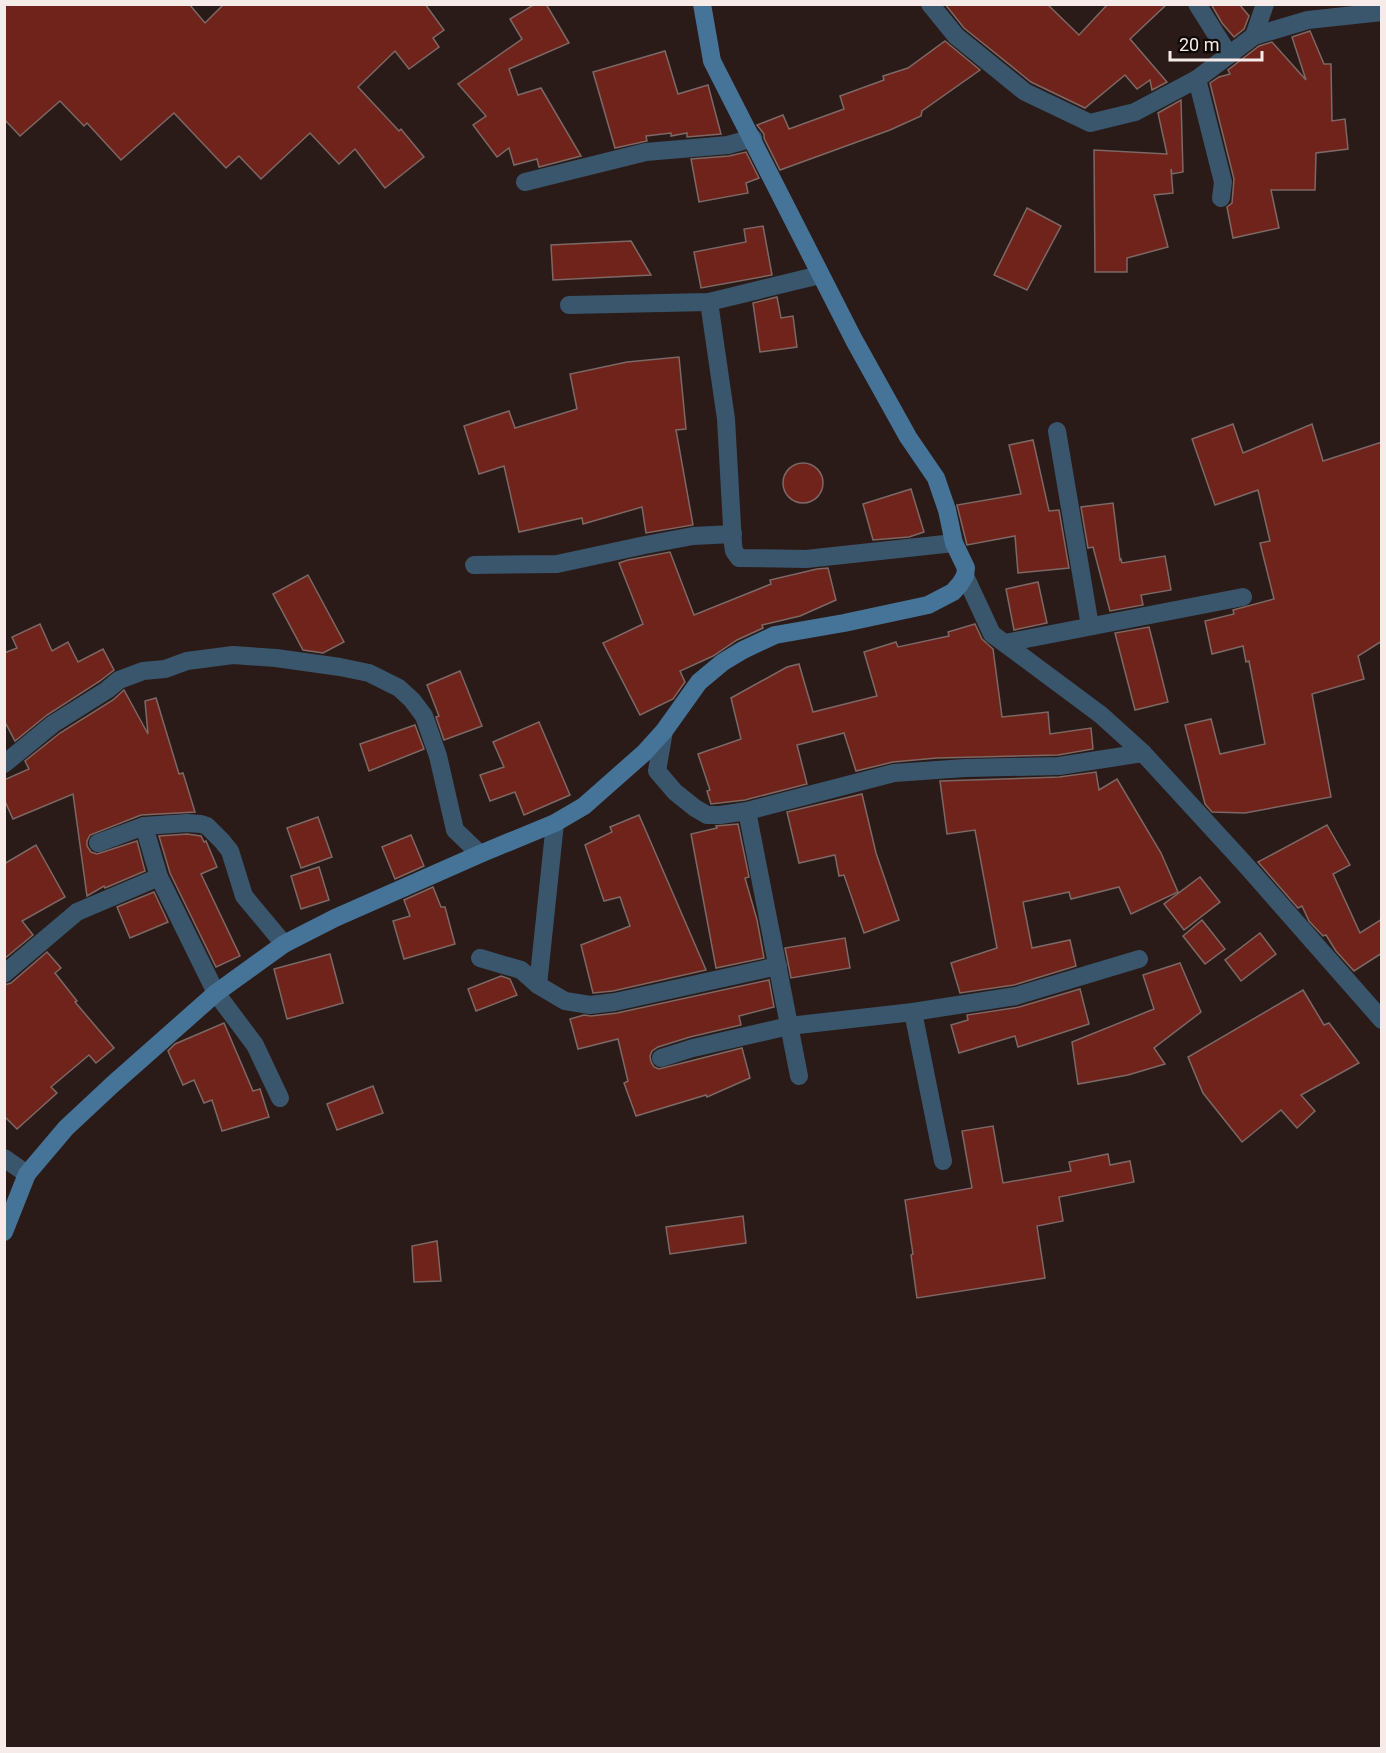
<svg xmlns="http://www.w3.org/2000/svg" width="1386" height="1753" viewBox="0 0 1386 1753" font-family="Roboto,sans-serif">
  <rect width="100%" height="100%" fill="#2b1b18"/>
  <!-- building -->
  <g fill="#70231b" stroke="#7c6865" stroke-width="1.5">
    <path d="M 4,4 L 189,4 L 205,23 L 224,4 L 425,4 L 444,30 L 433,38 L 439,47 L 409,69 L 395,51 L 358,87 L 399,131 L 401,129 L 424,157 L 385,188 L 355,149 L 339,164 L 310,133 L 261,179 L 239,156 L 226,168 L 174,113 L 121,160 L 87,123 L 84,126 L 60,101 L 20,136 L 4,119 Z"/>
    <path d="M 535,4 L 546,4 L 569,43 L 509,69 L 518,95 L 541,88 L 581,156 L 539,167 L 537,159 L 514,165 L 509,148 L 497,157 L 473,125 L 486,116 L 458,84 L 522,39 L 510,19 Z"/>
    <path d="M 945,4 L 1047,4 L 1079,35 L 1107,5 L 1167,4 L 1130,39 L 1167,82 L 1152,90 L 1150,80 L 1137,89 L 1125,75 L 1085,108 L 1031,82 L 964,28 Z"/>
    <path d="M 1211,4 L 1239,4 L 1249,16 L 1244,29 L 1234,37 L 1222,23 Z"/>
    <path d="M 1310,31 L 1324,64 L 1331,64 L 1332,121 L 1345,119 L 1348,149 L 1316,153 L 1315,190 L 1271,190 L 1279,228 L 1233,238 L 1227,207 L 1232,203 L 1234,179 L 1210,83 L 1219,77 L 1230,74 L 1228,70 L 1259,46 L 1272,42 L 1306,80 L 1292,37 Z"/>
    <path d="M 945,41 L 980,70 L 922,111 L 921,116 L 890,130 L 780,170 L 764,138 L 764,134 L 757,125 L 783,115 L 789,129 L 844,109 L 840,96 L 884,80 L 883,76 L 908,68 Z"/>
    <path d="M 665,51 L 678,94 L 708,85 L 721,134 L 687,137 L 687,133 L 671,136 L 671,133 L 646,136 L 647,141 L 615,148 L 593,72 Z"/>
    <path d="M 1181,100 L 1183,172 L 1172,174 L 1171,169 L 1173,193 L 1154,195 L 1168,247 L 1127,258 L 1127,272 L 1095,272 L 1094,150 L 1167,154 L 1158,113 Z"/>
    <path d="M 746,152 L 759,178 L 746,183 L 748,193 L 699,202 L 691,159 L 729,156 Z"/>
    <path d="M 1027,208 L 1061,226 L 1027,290 L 994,275 Z"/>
    <path d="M 763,226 L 772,275 L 701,288 L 694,252 L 746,242 L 744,229 Z"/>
    <path d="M 631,241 L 651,275 L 553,280 L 551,245 Z"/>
    <path d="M 777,297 L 781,318 L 793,316 L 797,347 L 760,352 L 753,303 Z"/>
    <path d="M 679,357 L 686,429 L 676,430 L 693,525 L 646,533 L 642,507 L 583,524 L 582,518 L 519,532 L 504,466 L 479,474 L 464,426 L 509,411 L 515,428 L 577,409 L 570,374 L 627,362 Z"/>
    <path d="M 1233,424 L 1243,453 L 1312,424 L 1323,461 L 1382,442 L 1382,641 L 1358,656 L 1364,679 L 1312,694 L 1331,797 L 1245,813 L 1212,812 L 1205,804 L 1185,725 L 1211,719 L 1220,754 L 1265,744 L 1249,661 L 1246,662 L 1243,646 L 1212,654 L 1205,621 L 1234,614 L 1233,610 L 1274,599 L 1260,543 L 1270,541 L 1258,490 L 1215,505 L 1192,439 Z"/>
    <path d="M 1033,440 L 1049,511 L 1059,510 L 1069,568 L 1018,573 L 1015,536 L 967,545 L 957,505 L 1021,494 L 1009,445 Z"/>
    <circle cx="803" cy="483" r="20"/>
    <path d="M 911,489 L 924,532 L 909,537 L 873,540 L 863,504 Z"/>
    <path d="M 1113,503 L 1120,560 L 1121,559 L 1122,563 L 1165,556 L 1171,590 L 1141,595 L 1143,605 L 1110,611 L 1093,547 L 1088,548 L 1081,507 Z"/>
    <path d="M 670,552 L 694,615 L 771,584 L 770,580 L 817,569 L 828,568 L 836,600 L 800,616 L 762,625 L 763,628 L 737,640 L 713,656 L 680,671 L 685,682 L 673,699 L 640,715 L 603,643 L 643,624 L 619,563 L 628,560 Z"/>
    <path d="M 308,575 L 344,642 L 323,653 L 303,650 L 273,594 Z"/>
    <path d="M 1038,582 L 1047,623 L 1014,630 L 1006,589 Z"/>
    <path d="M 40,624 L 52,651 L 68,642 L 78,662 L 103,649 L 114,670 L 100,681 L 47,715 L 15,741 L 4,720 L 4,653 L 17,648 L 12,637 Z"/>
    <path d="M 975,624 L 982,639 L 993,649 L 1002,717 L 1048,712 L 1050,734 L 1091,728 L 1093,749 L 1058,755 L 937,758 L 893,762 L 856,771 L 844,733 L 797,745 L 807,784 L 745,800 L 711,804 L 707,791 L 710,790 L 698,754 L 741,739 L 731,698 L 787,667 L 799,664 L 813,712 L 877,696 L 864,652 L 896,642 L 898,647 L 949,636 L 948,632 Z"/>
    <path d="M 1149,627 L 1168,702 L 1135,710 L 1115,633 Z"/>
    <path d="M 460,671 L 482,726 L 444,740 L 436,717 L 439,716 L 427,685 Z"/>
    <path d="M 124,690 L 148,734 L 145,701 L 156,698 L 179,774 L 183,773 L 195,812 L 141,815 L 90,835 L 87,841 L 87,846 L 91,852 L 97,854 L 137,841 L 145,871 L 105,888 L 104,886 L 87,896 L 73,794 L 13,819 L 4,799 L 4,780 L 29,769 L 25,761 L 60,733 L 113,700 Z"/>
    <path d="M 539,722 L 570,795 L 524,815 L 515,792 L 490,801 L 480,775 L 504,767 L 493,742 Z"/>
    <path d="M 415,725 L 424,749 L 369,771 L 360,744 Z"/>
    <path d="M 1096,772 L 1099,790 L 1117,779 L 1161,853 L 1178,892 L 1131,914 L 1119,887 L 1071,899 L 1069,892 L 1023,902 L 1032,948 L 1070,940 L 1076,966 L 1014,985 L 960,993 L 951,963 L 997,948 L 975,830 L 947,834 L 940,781 L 1059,777 Z"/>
    <path d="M 862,794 L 876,853 L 899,920 L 864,933 L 844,875 L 839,876 L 835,855 L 799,863 L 787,812 Z"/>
    <path d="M 639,815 L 706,970 L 613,991 L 593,993 L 581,945 L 630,926 L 620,897 L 604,901 L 585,845 L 612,832 L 610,827 Z"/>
    <path d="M 318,817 L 332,857 L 301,868 L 287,828 Z"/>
    <path d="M 738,824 L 749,877 L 745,878 L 757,920 L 764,958 L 716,968 L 691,834 L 717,828 L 716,826 Z"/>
    <path d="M 1327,825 L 1350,865 L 1333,874 L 1360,933 L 1382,919 L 1382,953 L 1354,971 L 1336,951 L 1326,935 L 1323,936 L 1309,921 L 1302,906 L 1298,908 L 1258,862 Z"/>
    <path d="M 187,834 L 201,836 L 204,842 L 206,841 L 217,867 L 201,874 L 240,956 L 216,967 L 170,873 L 159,836 Z"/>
    <path d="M 411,835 L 424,866 L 395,879 L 382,847 Z"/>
    <path d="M 36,845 L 65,897 L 22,921 L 33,935 L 4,959 L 4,864 Z"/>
    <path d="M 319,867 L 329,900 L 301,909 L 291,876 Z"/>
    <path d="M 1200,877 L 1220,902 L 1184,930 L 1164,904 Z"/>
    <path d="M 433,887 L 441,907 L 445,907 L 455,944 L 404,959 L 393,921 L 410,916 L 404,900 Z"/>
    <path d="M 154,892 L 168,922 L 130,938 L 117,907 Z"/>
    <path d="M 1202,920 L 1225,949 L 1205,964 L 1183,936 Z"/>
    <path d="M 1260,933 L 1276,954 L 1241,981 L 1225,960 Z"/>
    <path d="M 845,938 L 850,968 L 791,978 L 785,948 Z"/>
    <path d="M 47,952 L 61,968 L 55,973 L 77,1001 L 75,1002 L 114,1048 L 96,1063 L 89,1055 L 51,1087 L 57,1093 L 17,1129 L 4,1116 L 4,985 L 11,983 Z"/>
    <path d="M 330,954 L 343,1003 L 287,1019 L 274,969 Z"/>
    <path d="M 1180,963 L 1201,1012 L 1154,1048 L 1165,1064 L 1128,1075 L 1078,1084 L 1072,1042 L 1154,1009 L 1143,975 Z"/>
    <path d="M 501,976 L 510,979 L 517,995 L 476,1011 L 468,989 Z"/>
    <path d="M 769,980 L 774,1007 L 739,1016 L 741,1025 L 690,1037 L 658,1047 L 652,1051 L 650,1056 L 651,1062 L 654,1067 L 659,1069 L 742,1048 L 750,1078 L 707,1097 L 706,1095 L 636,1116 L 624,1083 L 628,1081 L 618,1039 L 578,1049 L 570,1019 L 584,1015 L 591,1016 L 617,1013 Z"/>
    <path d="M 1080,989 L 1089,1024 L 1018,1047 L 1015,1036 L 959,1053 L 951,1025 L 968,1020 L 967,1015 L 1019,1007 Z"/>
    <path d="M 1303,990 L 1324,1025 L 1329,1023 L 1359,1063 L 1301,1095 L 1315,1111 L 1297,1128 L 1281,1110 L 1242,1142 L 1203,1093 L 1188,1057 Z"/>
    <path d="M 224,1023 L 253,1091 L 260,1089 L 269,1117 L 222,1131 L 212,1100 L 204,1103 L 194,1080 L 183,1085 L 168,1051 L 175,1044 Z"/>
    <path d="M 373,1086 L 383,1113 L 337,1130 L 327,1104 Z"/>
    <path d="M 993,1126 L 1003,1183 L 1071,1171 L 1069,1162 L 1108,1154 L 1110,1165 L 1130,1161 L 1134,1182 L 1059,1197 L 1063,1221 L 1037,1226 L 1045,1278 L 917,1298 L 911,1255 L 913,1254 L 905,1200 L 972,1188 L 962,1131 Z"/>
    <path d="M 743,1216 L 746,1243 L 670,1254 L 666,1227 Z"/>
    <path d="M 437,1241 L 441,1281 L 414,1282 L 412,1246 Z"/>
  </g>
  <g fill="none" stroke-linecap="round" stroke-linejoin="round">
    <!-- street -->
    <g stroke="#3a566c" stroke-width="18">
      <path d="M 930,4 L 956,36 L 1025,92 L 1090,123 L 1135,112 L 1197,79 L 1254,36 L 1308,20 L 1382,12"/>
      <path d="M 1197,4 L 1229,55"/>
      <path d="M 1254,36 L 1265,4"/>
      <path d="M 1197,79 L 1223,182 L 1221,198"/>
      <path d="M 525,182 L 646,152 L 728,145 L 753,138"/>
      <path d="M 709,302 L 726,419 L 733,544 L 734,551 L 739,558 L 806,559 L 954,543"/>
      <path d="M 569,305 L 709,302 L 820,275"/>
      <path d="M 1057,431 L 1090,626"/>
      <path d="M 474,565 L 557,564 L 645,545 L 693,536 L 733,534"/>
      <path d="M 965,576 L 992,634 L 1101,715 L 1143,753 L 1243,862 L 1382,1020"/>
      <path d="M 1005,643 L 1243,597"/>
      <path d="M 664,731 L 657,771 L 675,792 L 695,808 L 707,815 L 720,815 L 747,811 L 894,773 L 965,768 L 1059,766 L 1143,753"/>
      <path d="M 4,764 L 53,724 L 107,690 L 119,680 L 143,671 L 165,669 L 187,661 L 233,655 L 276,658 L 340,667 L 369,673 L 399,688 L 412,700 L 424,716 L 438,756 L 455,830 L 480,854"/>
      <path d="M 747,811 L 799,1076"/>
      <path d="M 144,826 L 159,877 L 216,993 L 255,1045 L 280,1098"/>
      <path d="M 98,843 L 144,826 L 187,823 L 201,824 L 207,826 L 222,841 L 230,851 L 244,896 L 284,944"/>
      <path d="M 480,958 L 521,970 L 538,985 L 565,1001 L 590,1005 L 615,1002 L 778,966"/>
      <path d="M 4,974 L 77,912 L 159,877"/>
      <path d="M 538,985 L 555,823"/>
      <path d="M 913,1012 L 943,1161"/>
      <path d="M 661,1058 L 693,1048 L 789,1026 L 913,1012 L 1016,996 L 1139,959"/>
      <path d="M 4,1158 L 27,1174"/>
    </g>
    <!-- secondary -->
    <path stroke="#467498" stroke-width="18" d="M 4,1232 L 27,1174 L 66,1128 L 112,1085 L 216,993 L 284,944 L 335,918 L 480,854 L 555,823 L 584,806 L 644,753 L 664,731 L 699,682 L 723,662 L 743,650 L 775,635 L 844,623 L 928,605 L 953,592 L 960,584 L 965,576 L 966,568 L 954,543 L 947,510 L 936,478 L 908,437 L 854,340 L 712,61 L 702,4"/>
  </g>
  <!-- border -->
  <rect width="1386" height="1753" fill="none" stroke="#f6ebe9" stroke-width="12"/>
  <!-- scale -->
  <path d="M1170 51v9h92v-9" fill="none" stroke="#f6ebe9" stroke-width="3"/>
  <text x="1179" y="51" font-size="18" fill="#f6ebe9" stroke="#0e0807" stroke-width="4.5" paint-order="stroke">20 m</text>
</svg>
